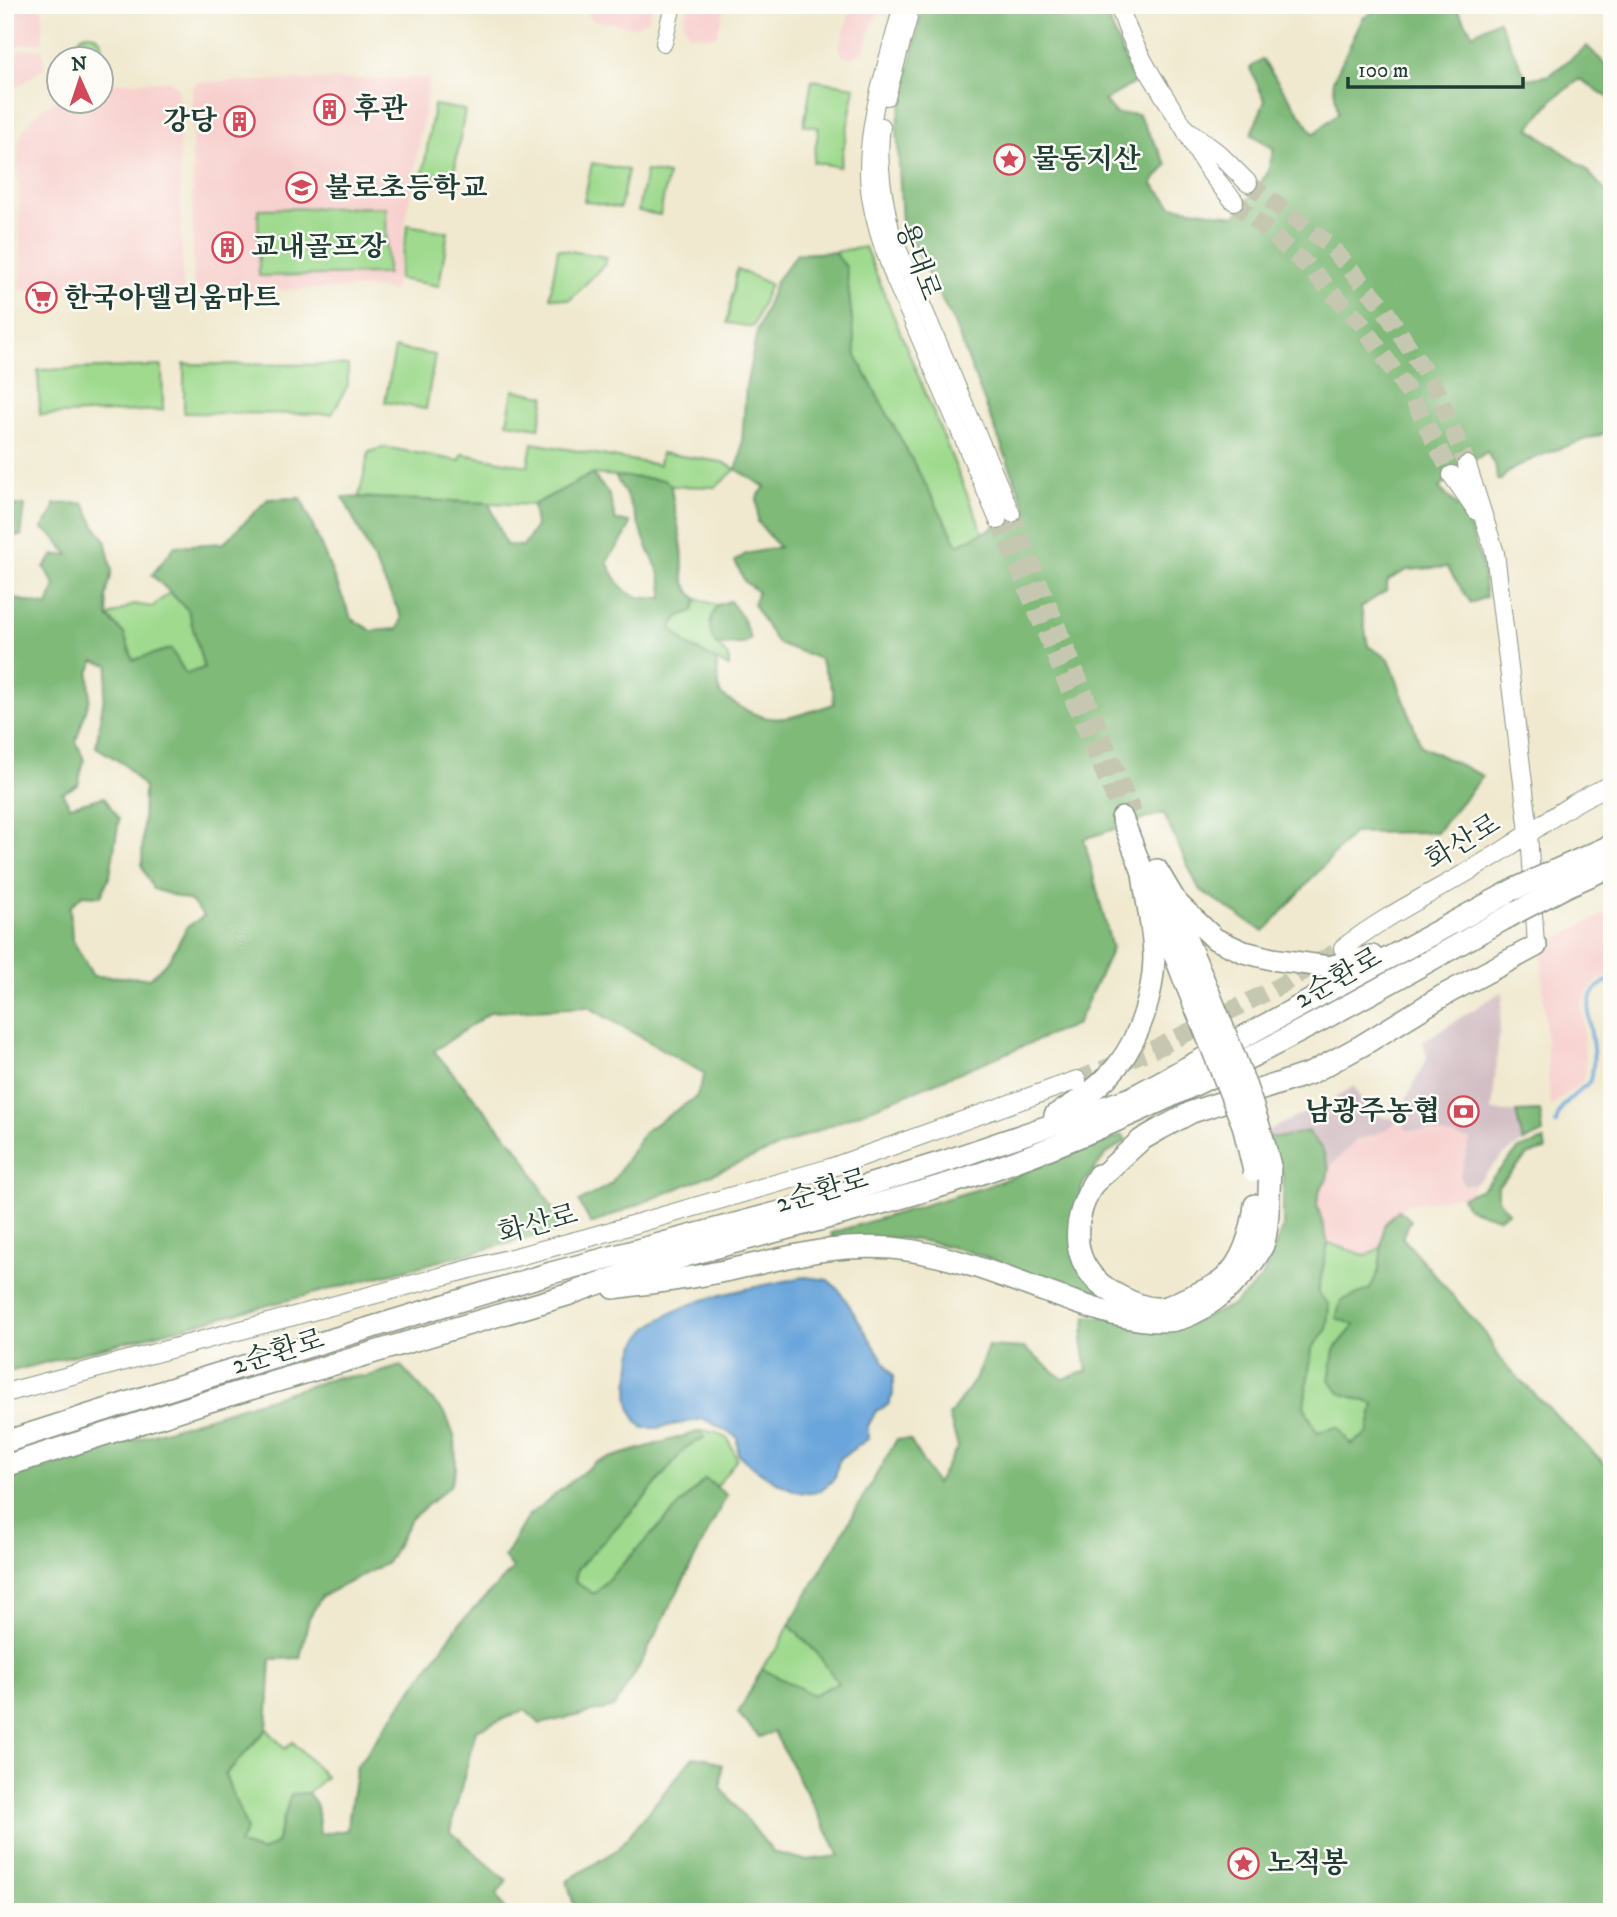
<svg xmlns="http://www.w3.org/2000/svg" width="1617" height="1917" viewBox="0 0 1617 1917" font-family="'IM FELL DW Pica','Noto Serif KR',serif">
  <rect width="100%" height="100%" fill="#fdfcf7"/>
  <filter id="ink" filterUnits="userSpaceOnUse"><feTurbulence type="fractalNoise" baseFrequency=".0143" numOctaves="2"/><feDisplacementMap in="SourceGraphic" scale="14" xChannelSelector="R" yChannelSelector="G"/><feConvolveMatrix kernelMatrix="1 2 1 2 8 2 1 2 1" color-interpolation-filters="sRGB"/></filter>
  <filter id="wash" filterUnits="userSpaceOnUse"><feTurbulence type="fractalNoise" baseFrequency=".00686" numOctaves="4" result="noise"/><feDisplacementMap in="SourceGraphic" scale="28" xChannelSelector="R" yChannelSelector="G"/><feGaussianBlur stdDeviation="1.57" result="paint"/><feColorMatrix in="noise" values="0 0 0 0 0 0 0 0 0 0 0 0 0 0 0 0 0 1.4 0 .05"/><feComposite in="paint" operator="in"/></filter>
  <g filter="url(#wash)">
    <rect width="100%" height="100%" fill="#f0e9cf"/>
    <!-- built -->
    <g fill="#f7d0ce">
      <path d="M 5,5 L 42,5 L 43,43 L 20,44 L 5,57 Z"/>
      <path d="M 589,5 L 652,5 L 648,19 L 635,27 L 592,20 L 588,13 Z"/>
      <path d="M 688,5 L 726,5 L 717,35 L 713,37 L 689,34 L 683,22 Z"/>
      <path d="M 852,5 L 883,5 L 880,13 L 873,21 L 866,49 L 860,54 L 852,58 L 842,55 L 839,48 Z"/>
      <path d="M 43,48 L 44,68 L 20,85 L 5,90 L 5,64 L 21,49 Z"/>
      <path d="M 430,78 L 394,291 L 376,288 L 193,292 L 192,88 L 198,82 Z"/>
      <path d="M 169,81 L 178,87 L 183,292 L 74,296 L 74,287 L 21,290 L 18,145 L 23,130 L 44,107 L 59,97 L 60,102 L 102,102 L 102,83 Z"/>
      <path d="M 1612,910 L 1612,974 L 1598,981 L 1589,991 L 1582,1006 L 1586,1072 L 1581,1083 L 1550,1107 L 1541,951 L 1566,933 Z"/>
      <path d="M 1396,1119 L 1407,1130 L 1429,1131 L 1470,1140 L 1460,1176 L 1464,1185 L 1475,1184 L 1469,1195 L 1408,1204 L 1384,1225 L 1383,1246 L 1367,1256 L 1328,1243 L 1317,1204 L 1320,1189 L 1327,1179 L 1329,1168 L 1357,1141 L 1382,1131 Z"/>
    </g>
    <!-- industrial -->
    <path fill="#d2bec4" d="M 1503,991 L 1492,1111 L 1516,1112 L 1523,1142 L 1506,1153 L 1475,1184 L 1464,1185 L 1460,1176 L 1470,1140 L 1429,1131 L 1407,1130 L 1397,1119 L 1394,1124 L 1382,1131 L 1356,1141 L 1329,1168 L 1322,1149 L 1307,1131 L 1283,1137 L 1265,1137 L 1262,1133 L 1330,1101 L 1354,1086 L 1360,1098 L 1373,1112 L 1383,1117 L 1396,1119 L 1427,1058 L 1423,1041 Z"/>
    <!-- green -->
    <g fill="#9fda8e" stroke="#5f8c61" stroke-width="2">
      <circle cx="89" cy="47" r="13"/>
      <path d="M 812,80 L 855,87 L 840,167 L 813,162 L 819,128 L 804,125 Z"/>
      <path d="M 434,105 L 465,110 L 453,179 L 423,174 Z"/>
      <path d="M 592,163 L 628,170 L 620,208 L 584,201 Z"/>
      <path d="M 646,171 L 668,175 L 660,215 L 638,211 Z"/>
      <path d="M 386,207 L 387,274 L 259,276 L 258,209 Z"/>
      <path d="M 408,225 L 448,232 L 439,286 L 398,279 Z"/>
      <path d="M 865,247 L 983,533 L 958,545 L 856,356 L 846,267 L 834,252 Z"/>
      <path d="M 558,249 L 607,257 L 605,264 L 570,300 L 550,297 Z"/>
      <path d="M 737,269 L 770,284 L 753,327 L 727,323 Z"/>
      <path d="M 395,348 L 435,355 L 426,409 L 385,402 Z"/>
      <path d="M 184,364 L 348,365 L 348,385 L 332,414 L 184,413 Z"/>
      <path d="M 162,366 L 163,410 L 40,415 L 38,370 Z"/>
      <path d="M 513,390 L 545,396 L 539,428 L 507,423 Z"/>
      <path d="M 532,443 L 659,465 L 661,453 L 722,462 L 736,469 L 716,487 L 671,486 L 665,480 L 592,474 L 533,505 L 359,497 L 369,452 L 384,447 L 460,461 L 462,454 L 528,466 Z"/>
      <path d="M 170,592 L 188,610 L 204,668 L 186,674 L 170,649 L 133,660 L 124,634 L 108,617 L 134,604 L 152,607 Z"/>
      <path d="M 697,599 L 717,605 C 706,627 711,641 729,657 L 729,667 L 687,645 L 671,628 L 679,616 L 693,611 Z"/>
      <path d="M 1328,1243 L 1367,1256 L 1383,1246 L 1379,1270 L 1356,1325 L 1334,1350 L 1340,1393 L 1374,1404 L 1368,1433 L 1350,1445 L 1317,1433 L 1304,1406 L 1312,1349 L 1327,1329 L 1318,1293 Z"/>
      <path d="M 701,1431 L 715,1432 L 728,1439 L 737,1459 L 717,1486 L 705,1479 L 594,1594 L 575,1582 L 577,1569 L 647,1495 L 685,1447 L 704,1438 Z"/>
      <path d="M 789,1625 L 817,1653 L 839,1682 L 813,1695 L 762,1669 L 767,1660 L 778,1648 Z"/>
      <path d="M 267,1729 L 285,1749 L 293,1742 L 326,1777 L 308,1793 L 291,1795 L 276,1843 L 261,1852 L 238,1844 L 225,1775 Z"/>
    </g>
    <!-- forest -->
    <g fill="#7fba79" stroke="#4f7c56" stroke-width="2" fill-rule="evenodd">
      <path d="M 923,5 L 1103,5 L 1134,83 L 1104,101 L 1116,114 L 1138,114 L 1167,165 L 1152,183 L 1172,206 L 1235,216 L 1267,174 L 1274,149 L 1251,134 L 1265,101 L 1250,68 L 1262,59 L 1314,134 L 1338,113 L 1333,81 L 1363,18 L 1386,5 L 1454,5 L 1473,34 L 1498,20 L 1527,79 L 1550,75 L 1587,46 L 1606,65 L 1612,67 L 1612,100 L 1580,79 L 1552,100 L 1529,128 L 1585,168 L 1607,193 L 1612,190 L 1612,431 C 1588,439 1512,461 1501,480 L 1497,480 L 1496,468 L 1487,452 L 1461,468 L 1439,488 L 1465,513 L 1482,565 L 1486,597 L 1471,603 L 1447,567 L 1407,570 L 1388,580 L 1386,591 L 1361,607 L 1368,646 L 1389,659 L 1421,746 L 1483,776 L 1437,832 L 1353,833 L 1264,932 L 1199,889 L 1163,813 L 1084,839 L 1112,949 L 1077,1024 L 591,1224 L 579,1202 L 611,1184 L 645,1131 L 696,1097 L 705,1074 L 588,1007 L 491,1012 L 434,1051 L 522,1154 L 564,1229 L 5,1373 L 5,595 L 11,598 L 48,606 L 55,585 L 44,567 L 54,555 L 69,555 L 53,536 L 42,528 L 53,512 L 54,504 L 84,503 L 95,526 L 105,539 L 112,571 L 106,596 L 108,617 L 124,634 L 133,660 L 171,649 L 186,674 L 204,668 L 188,610 L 152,575 L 175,546 L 224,543 L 268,499 L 301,498 L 351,618 L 372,631 L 398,629 L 402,618 L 343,497 L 489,503 L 506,545 L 523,546 L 536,526 L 533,505 L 592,474 L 609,494 L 616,521 L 630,522 C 628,538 614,548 607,562 C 623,593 627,599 663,598 C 663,572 656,568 647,546 C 637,520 631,501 615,476 L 665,480 L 671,486 C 673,505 678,523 681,542 C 686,565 676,581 697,599 L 693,611 L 679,616 L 671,628 L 687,645 L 716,660 L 720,694 C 734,703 752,716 769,718 C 788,721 816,709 834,704 L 833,690 L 820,659 L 777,643 L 753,604 L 758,592 L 745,582 L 735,561 L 746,554 L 779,547 L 758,522 L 757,497 L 765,487 L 736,469 L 741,456 L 746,387 L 757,332 L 776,281 L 797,254 L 834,252 L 846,267 L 856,356 L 958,545 L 1027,511 L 953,321 L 902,225 L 897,126 ZM 94,661 L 109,665 L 96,747 L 125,765 L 144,787 L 142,866 L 153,889 L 191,901 L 204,916 L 187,927 L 169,960 L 150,978 L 93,976 L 72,939 L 70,907 L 82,895 L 101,896 L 110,875 L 119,819 L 104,797 L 70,806 L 62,793 L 78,785 L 84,760 L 76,741 L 90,698 L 89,673 Z"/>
      <path d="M 25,505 L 21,536 L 5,536 L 5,506 Z"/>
      <path d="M 730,601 L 742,617 L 751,639 L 743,644 L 716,645 C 707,629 709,621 717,605 Z"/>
      <path d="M 1540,1111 L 1543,1133 L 1523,1142 L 1516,1112 Z"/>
      <path d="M 1307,1131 L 1322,1149 L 1329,1168 L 1327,1179 L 1320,1189 L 1317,1204 L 1328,1243 L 1318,1293 L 1329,1305 L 1327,1329 L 1312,1349 L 1304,1406 L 1317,1432 L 1338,1427 L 1351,1445 L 1368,1433 L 1374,1404 L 1340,1393 L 1329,1380 L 1334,1350 L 1355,1325 L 1336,1318 L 1341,1301 L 1370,1289 L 1379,1270 L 1384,1225 L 1398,1210 L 1411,1220 L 1402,1237 L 1485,1333 L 1503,1363 L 1612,1471 L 1612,1912 L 576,1912 L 567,1881 L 618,1849 L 693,1757 L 707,1758 L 722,1765 L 721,1788 L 773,1852 L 805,1860 L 840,1856 L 774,1732 L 759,1737 L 738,1713 L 762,1669 L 813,1695 L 838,1683 L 817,1653 L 789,1625 L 897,1439 L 910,1440 L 936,1484 L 958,1447 L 949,1416 L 975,1380 L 988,1346 L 1024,1348 L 1063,1379 L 1087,1371 L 1082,1339 L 1087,1316 L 1190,1324 L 1235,1304 L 1262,1278 L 1283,1227 L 1283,1175 L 1265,1137 L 1283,1137 Z"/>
      <path d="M 1123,1135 L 1126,1141 L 1107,1153 L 1083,1184 L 1072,1226 L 1118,1304 L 1109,1308 C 1050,1284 986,1251 923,1241 C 892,1236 862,1237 832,1238 L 831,1233 L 985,1187 Z"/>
      <path d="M 1544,1140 L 1546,1150 L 1529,1154 L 1498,1186 L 1498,1199 L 1508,1212 L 1498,1218 L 1467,1208 L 1462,1197 L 1482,1189 L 1519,1149 Z"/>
      <path d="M 401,1366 L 446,1415 L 455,1439 L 456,1468 L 450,1486 L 411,1519 L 387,1563 L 322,1596 L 309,1618 L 300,1658 L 271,1659 L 267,1729 L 225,1775 L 247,1829 L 239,1844 L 261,1852 L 276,1843 L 291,1794 L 308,1793 L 317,1806 L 320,1834 L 347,1830 L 357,1766 L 460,1623 L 513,1569 L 504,1557 L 528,1516 L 596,1462 L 701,1431 L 704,1437 L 685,1448 L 647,1495 L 577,1569 L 575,1582 L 594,1594 L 705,1479 L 727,1495 L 640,1665 L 614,1707 L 540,1724 L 525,1710 L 476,1730 L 450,1831 L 507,1881 L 497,1894 L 506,1912 L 5,1912 L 5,1480 L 338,1377 L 368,1376 Z"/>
    </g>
    <!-- water -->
    <path fill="#6ba6db" stroke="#457288" stroke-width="2" d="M 805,1277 L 828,1280 L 840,1291 L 893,1376 L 893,1395 L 888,1405 L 876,1411 L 868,1426 L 868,1439 L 839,1459 L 835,1478 C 828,1484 821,1492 812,1493 C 792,1496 752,1468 738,1454 L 737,1437 L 704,1419 L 657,1428 L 643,1428 C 627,1413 626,1393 630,1373 C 631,1365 631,1354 635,1347 C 655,1299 759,1287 805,1277 Z"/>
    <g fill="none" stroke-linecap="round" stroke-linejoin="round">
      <!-- stream -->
      <path stroke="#6ba6db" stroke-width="3.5" d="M 1556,1124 C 1559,1107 1568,1100 1581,1089 C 1583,1087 1587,1085 1589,1082 C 1591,1079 1592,1070 1593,1066 C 1598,1035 1571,995 1612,979"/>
    </g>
  </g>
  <g filter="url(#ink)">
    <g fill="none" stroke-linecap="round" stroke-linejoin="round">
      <!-- tertiary-tunnel -->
      <g stroke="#c6c7b0" stroke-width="16" stroke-dasharray="16 8" stroke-linecap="butt">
        <path d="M 1012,514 L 1134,813"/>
        <path d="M 998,521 L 1122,818"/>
      </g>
      <!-- secondary-tunnel -->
      <g stroke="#c6c7b0" stroke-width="18" stroke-dasharray="18 9" stroke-linecap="butt">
        <path d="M 1248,183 L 1328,244 L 1381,304 L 1437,391 L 1467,465"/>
        <path d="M 1234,201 L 1306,265 L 1360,322 L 1413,399 L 1452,475"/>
        <path d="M 1077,1080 L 1161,1046 L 1281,985 L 1343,948"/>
      </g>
      <defs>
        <g id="tertiary">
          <path d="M 902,5 C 888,61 867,116 868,175 C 869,211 882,246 894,279 L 998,521"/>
          <path d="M 664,43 L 673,5"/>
          <path d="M 887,97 L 909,18"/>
          <path d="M 882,126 C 877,162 884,199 892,234 L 1012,514"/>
          <path d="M 1529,832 L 1536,946"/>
        </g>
        <g id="secondary">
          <path d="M 1119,5 C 1132,49 1158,86 1182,124 C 1189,135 1194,147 1201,158 C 1210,174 1222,187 1234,201"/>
          <path d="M 1190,132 L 1219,154 L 1248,183"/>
          <path d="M 1467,465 L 1495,553 L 1529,832"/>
          <path d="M 1452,475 L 1477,511"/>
          <path d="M 1343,948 C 1395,908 1456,882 1510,846 C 1546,823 1571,801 1612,785"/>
          <path d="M 5,1393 L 590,1237 L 830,1168 L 1077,1080"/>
        </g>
        <g id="trunk">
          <path d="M 1122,818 L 1184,979"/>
          <path d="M 1157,870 L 1176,902 L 1215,939 L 1244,952 L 1272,959 L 1329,967 L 1372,956"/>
          <path d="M 1554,871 L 1612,845"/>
          <path d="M 1565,887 L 1612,866"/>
          <path d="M 1170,902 L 1200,971"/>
          <path d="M 1055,1115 C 1077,1103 1102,1085 1118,1065 C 1140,1037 1153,994 1154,959 C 1154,930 1146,901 1143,873"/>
          <path d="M 1098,1175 C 1069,1222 1066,1270 1121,1297 C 1133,1303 1149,1310 1162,1308 C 1170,1307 1180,1301 1187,1298 C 1198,1293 1216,1287 1225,1278 C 1244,1260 1252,1230 1255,1205"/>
          <path d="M 1092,1185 L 1141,1140 L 1160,1129 L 1192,1112 L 1311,1073 L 1361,1046 L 1444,995 L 1536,946"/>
          <path d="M 614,1288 C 648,1283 681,1280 714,1273 C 778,1261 824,1243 892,1248 C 954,1254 1010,1280 1069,1300 C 1101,1311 1132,1322 1167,1321 C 1200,1320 1250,1275 1263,1245 C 1269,1230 1269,1184 1270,1166"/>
          <path d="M 5,1442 L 211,1376 L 551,1273 L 784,1211 L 946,1161 L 1131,1098 L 1515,889"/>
          <path d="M 5,1466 L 203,1403 L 567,1295 C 700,1244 844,1219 979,1174 C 1170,1110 1342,1009 1517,912"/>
        </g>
      </defs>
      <!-- tertiary casing -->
      <use href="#tertiary" stroke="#889382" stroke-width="18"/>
      <!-- secondary casing -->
      <use href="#secondary" stroke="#889382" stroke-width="20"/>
      <!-- trunk casing -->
      <use href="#trunk" stroke="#889382" stroke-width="24"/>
      <!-- tertiary -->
      <use href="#tertiary" stroke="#fff" stroke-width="16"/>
      <!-- secondary -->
      <use href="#secondary" stroke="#fff" stroke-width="18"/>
      <!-- trunk -->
      <use href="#trunk" stroke="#fff" stroke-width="21"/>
      <defs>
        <g id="trunk-bridge">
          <path d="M 1515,889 L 1554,871"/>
          <path d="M 1517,912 L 1565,887"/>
          <path d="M 1200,971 C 1226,1036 1254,1098 1270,1166"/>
          <path d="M 1184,979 L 1243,1125 L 1254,1171"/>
        </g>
      </defs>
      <!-- trunk-bridge casing -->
      <use href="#trunk-bridge" stroke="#889382" stroke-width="24" stroke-linecap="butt"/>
      <!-- trunk-bridge -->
      <use href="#trunk-bridge" stroke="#fff" stroke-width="21"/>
    </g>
  </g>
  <!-- icons -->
  <defs>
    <symbol id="building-ring" viewBox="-11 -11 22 22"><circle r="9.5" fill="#fdfcf7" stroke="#d1495b" stroke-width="1.5"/><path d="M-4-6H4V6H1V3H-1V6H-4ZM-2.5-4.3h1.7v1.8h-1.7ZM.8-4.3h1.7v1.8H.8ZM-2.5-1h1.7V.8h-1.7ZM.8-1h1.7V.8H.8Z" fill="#d1495b"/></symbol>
    <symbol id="sight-ring" viewBox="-11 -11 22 22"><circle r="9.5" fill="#fdfcf7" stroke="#d1495b" stroke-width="1.5"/><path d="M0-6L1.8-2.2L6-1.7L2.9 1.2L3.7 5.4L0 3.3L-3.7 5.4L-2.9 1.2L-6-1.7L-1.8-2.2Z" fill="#d1495b"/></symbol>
    <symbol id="school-ring" viewBox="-11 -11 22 22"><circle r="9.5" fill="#fdfcf7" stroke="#d1495b" stroke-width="1.5"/><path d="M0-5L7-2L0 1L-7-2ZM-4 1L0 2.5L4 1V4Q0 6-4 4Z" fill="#d1495b"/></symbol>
    <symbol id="supermarket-ring" viewBox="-11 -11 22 22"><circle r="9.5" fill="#fdfcf7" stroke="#d1495b" stroke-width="1.5"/><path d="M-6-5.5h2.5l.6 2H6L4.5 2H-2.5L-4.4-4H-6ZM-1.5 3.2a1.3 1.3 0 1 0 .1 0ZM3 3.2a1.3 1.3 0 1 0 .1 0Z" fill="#d1495b"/></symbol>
    <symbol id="bank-ring" viewBox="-11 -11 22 22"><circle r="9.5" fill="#fdfcf7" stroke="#d1495b" stroke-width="1.5"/><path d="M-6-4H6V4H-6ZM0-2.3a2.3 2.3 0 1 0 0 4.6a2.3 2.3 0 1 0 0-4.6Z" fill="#d1495b"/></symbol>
  </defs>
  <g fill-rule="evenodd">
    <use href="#building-ring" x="312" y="92" width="35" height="35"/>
    <use href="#building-ring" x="222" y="104" width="35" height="35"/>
    <use href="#sight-ring" x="992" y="142" width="35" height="35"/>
    <use href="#school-ring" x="284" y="170" width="35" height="35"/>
    <use href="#building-ring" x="210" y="230" width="35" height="35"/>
    <use href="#supermarket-ring" x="24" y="280" width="35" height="35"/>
    <use href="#bank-ring" x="1446" y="1094" width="35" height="35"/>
    <use href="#sight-ring" x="1226" y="1846" width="35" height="35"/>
  </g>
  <g text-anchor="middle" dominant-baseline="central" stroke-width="5" stroke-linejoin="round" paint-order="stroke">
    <!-- poi labels -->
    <g font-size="28" font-weight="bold" fill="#1f3d34" stroke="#fdfcf7" text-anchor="start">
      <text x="353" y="109">후관</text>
      <text x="217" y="121" text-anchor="end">강당</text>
      <text x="1032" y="159">물동지산</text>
      <text x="325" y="188">불로초등학교</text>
      <text x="251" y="247">교내골프장</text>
      <text x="64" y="298">한국아델리움마트</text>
      <text x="1440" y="1111" text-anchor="end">남광주농협</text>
      <text x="1267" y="1863">노적봉</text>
    </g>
    <!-- street labels -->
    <g font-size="28" fill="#1f3d34" stroke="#fdfcf7">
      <text transform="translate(918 261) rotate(70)">용대로</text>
      <text transform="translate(1463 842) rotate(-31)">화산로</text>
      <text transform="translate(1338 978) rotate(-29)">2순환로</text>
      <text transform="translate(822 1191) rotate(-16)">2순환로</text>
      <text transform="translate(538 1224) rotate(-15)">화산로</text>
      <text transform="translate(278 1352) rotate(-17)">2순환로</text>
    </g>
  </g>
  <!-- margin -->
  <rect width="1617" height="1917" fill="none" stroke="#fdfcf7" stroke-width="28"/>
  <!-- north arrow -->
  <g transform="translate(80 80) rotate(357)"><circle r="33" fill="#fdfcf7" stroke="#a4b0a9" stroke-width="2"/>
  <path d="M0-5L12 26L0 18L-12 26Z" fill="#d1495b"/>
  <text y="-10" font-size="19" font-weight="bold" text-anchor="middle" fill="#1f3d34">N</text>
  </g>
  <!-- scale -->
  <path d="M1348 77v10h175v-10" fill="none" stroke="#1f3d34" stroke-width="3.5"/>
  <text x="1358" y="77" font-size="21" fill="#1f3d34" stroke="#fdfcf7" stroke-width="5" paint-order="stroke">100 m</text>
</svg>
